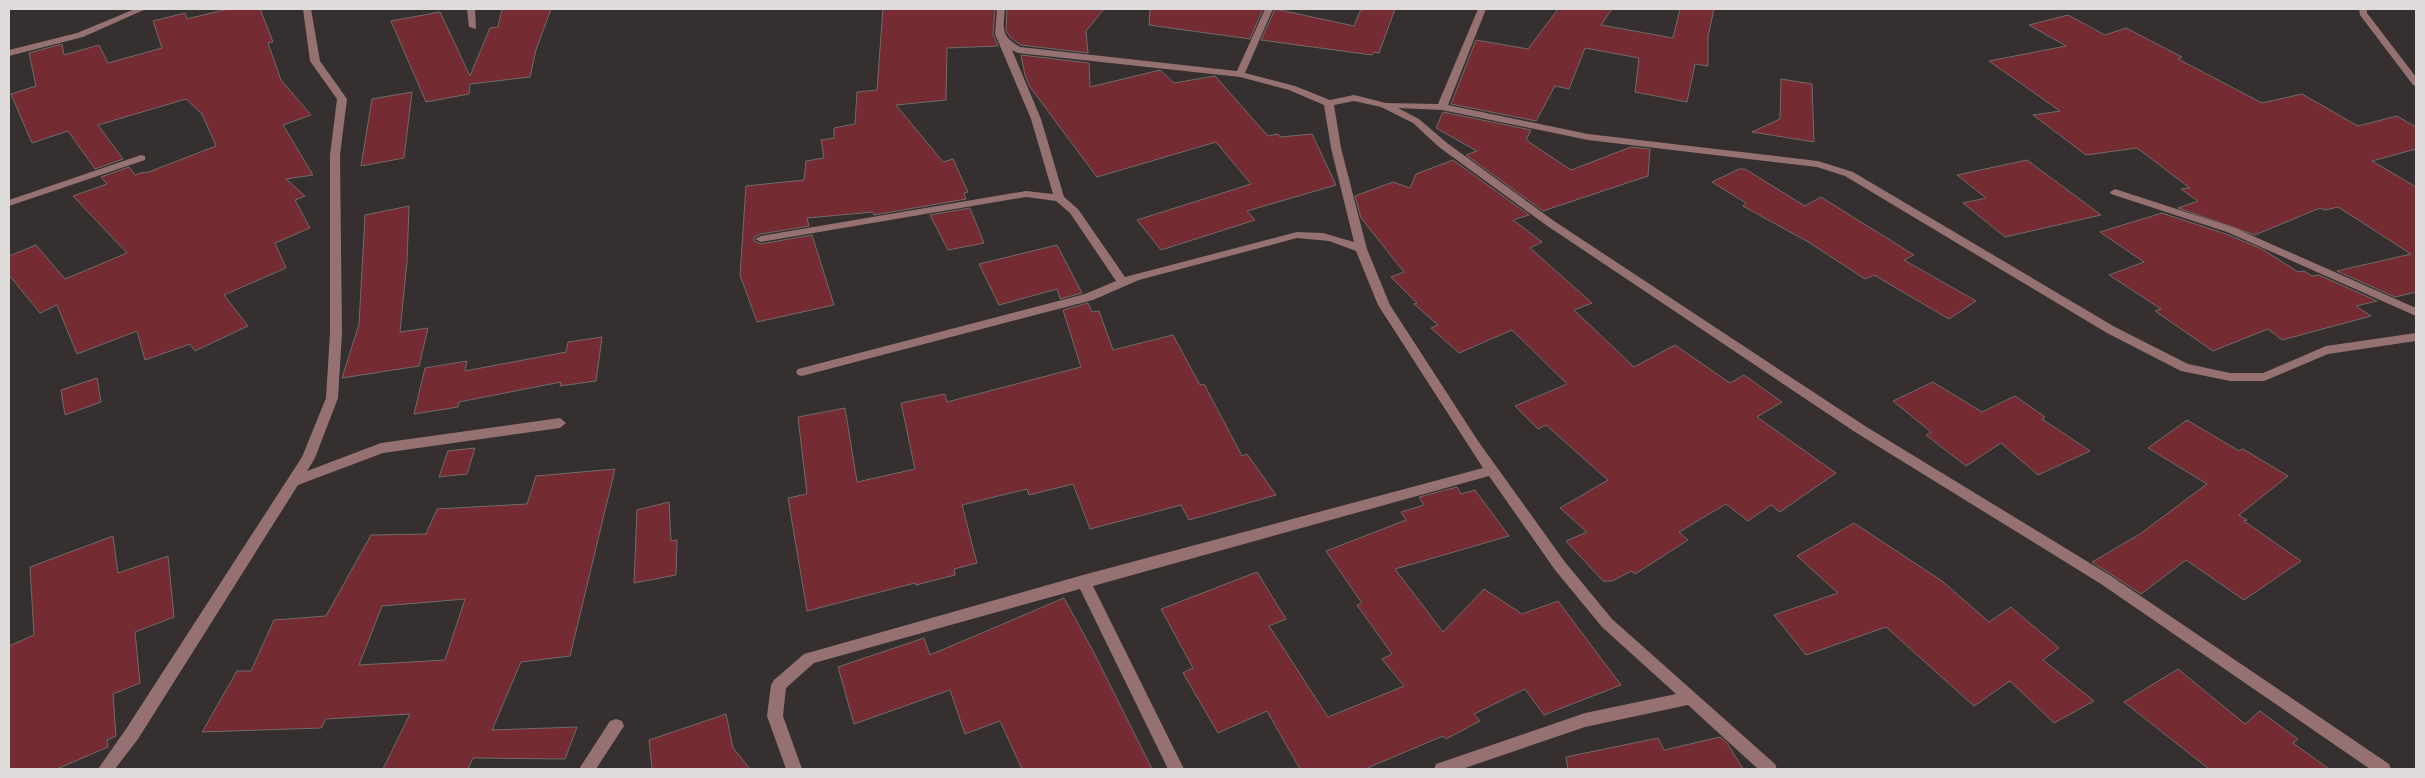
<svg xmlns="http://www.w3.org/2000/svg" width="2425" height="778" viewBox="0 0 2425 778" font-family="'Noto Sans',sans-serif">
  <rect width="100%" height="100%" fill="#352f2f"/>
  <!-- building -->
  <g fill="#742b31" stroke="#716b6b" fill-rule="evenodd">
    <path d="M 228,9 L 260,9 L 273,42 L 268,43 L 281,80 L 311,115 L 283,125 L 313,175 L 286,179 L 305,196 L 295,200 L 310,228 L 275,243 L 286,268 L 224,295 L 248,326 L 195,351 L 190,344 L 145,360 L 137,331 L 77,354 L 57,305 L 40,313 L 9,275 L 9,256 L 36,245 L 65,279 L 127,253 L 73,196 L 107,184 L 101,177 L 129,167 L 135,175 L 144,172 L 146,173 L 216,146 L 202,114 L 186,99 L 98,125 L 123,159 L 95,169 L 68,131 L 32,143 L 11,94 L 36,86 L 29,53 L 62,44 L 64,55 L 99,45 L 108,63 L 162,48 L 153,21 L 185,13 L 187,19 Z"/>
    <path d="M 502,9 L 551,9 L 536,50 L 530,77 L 470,84 L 469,94 L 426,102 L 391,21 L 440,12 L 470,76 L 490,28 L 498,27 Z"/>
    <path d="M 883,9 L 995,9 L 993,34 L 998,46 L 947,48 L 946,100 L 896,105 L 943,162 L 953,159 L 968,192 L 964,193 L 966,199 L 874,215 L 873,212 L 807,218 L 809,226 L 761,234 L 754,237 L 754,241 L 761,244 L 812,235 L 834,305 L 757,322 L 740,275 L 746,186 L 804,180 L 806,161 L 824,158 L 821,140 L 834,138 L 834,128 L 855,124 L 857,92 L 877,90 Z"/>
    <path d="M 1007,9 L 1104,9 L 1086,31 L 1088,53 L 1021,45 L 1011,38 L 1006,31 Z"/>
    <path d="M 1150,9 L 1263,9 L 1250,39 L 1149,25 Z"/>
    <path d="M 1275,9 L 1354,26 L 1361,9 L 1395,9 L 1379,53 L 1374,52 L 1372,55 L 1261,40 Z"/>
    <path d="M 1558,9 L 1612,9 L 1601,25 L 1673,38 L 1680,9 L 1714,9 L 1708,37 L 1708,66 L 1695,64 L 1687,102 L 1635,92 L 1639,58 L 1585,48 L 1569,89 L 1555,86 L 1536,121 L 1451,104 L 1476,40 L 1528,49 Z"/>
    <path d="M 2068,15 L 2105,35 L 2126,28 L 2182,57 L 2178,59 L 2262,103 L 2302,94 L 2358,126 L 2397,116 L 2416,127 L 2416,149 L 2372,161 L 2416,187 L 2416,292 L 2395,297 L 2337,271 L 2411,254 L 2338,207 L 2325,210 L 2320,208 L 2255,235 L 2178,208 L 2198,201 L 2181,189 L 2190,188 L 2137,148 L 2086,155 L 2033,115 L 2060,111 L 1989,61 L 2066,46 L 2029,25 Z"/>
    <path d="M 1021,55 L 1089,63 L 1090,87 L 1160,70 L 1174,83 L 1215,76 L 1268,136 L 1278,134 L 1280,137 L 1312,134 L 1336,185 L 1247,211 L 1255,220 L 1161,250 L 1137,220 L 1251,184 L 1216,142 L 1097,177 L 1030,87 L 1025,75 Z"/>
    <path d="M 1781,79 L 1812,84 L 1814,142 L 1752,132 L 1780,119 Z"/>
    <path d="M 412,92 L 404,158 L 361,166 L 372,99 Z"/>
    <path d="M 1443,112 L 1531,130 L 1526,140 L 1571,170 L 1631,147 L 1650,149 L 1648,176 L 1543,211 L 1466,155 L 1477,151 L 1436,128 Z"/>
    <path d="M 1453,160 L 1529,215 L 1513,220 L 1542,242 L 1530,248 L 1592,303 L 1574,310 L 1634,367 L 1675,345 L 1730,383 L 1744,375 L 1782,402 L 1757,417 L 1836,473 L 1780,512 L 1771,505 L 1748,521 L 1726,504 L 1679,532 L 1688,540 L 1635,574 L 1632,571 L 1612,581 L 1603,581 L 1566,541 L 1587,532 L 1560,508 L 1608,480 L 1546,425 L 1538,429 L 1515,406 L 1567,384 L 1512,330 L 1459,353 L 1431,328 L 1438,325 L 1414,304 L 1417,303 L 1391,277 L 1404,272 L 1361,218 L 1355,196 L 1393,182 L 1410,188 L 1416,174 Z"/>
    <path d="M 2027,160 L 2101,215 L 2005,237 L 1963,203 L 1986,198 L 1957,175 Z"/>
    <path d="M 1739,169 L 1745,169 L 1805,206 L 1821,197 L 1914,255 L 1904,260 L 1976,301 L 1949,319 L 1874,275 L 1865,279 L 1810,243 L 1743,206 L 1746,203 L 1712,182 Z"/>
    <path d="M 409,206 L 407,261 L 400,332 L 428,328 L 419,366 L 342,378 L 359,324 L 365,215 Z"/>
    <path d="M 970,208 L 984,243 L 948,250 L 930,215 Z"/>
    <path d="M 2162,213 L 2226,234 L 2262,249 L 2298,272 L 2304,271 L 2312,276 L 2319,275 L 2377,301 L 2356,306 L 2371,316 L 2282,340 L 2268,329 L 2213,351 L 2155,311 L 2161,309 L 2109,275 L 2144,262 L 2100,232 Z"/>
    <path d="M 1057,245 L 1082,293 L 1060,299 L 1057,289 L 999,305 L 979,264 Z"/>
    <path d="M 1088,303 L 1092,312 L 1099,311 L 1113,350 L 1173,335 L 1200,385 L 1204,384 L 1242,456 L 1247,454 L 1276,495 L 1189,520 L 1181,505 L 1090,529 L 1073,484 L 1029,495 L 1027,489 L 962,505 L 977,563 L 954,569 L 955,575 L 916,585 L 915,583 L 807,611 L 788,498 L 807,494 L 798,417 L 845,408 L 857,482 L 915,469 L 901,403 L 945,394 L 947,402 L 1081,367 L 1063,310 Z"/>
    <path d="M 602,337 L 596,381 L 560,386 L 561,382 L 459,402 L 458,407 L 414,414 L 425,368 L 467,361 L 465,371 L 566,352 L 568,342 Z"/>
    <path d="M 97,378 L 101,402 L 65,415 L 61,390 Z"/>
    <path d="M 1933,382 L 1982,412 L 2015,396 L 2045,417 L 2042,419 L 2090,451 L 2038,475 L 2001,443 L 1966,466 L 1926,435 L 1931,432 L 1893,401 Z"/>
    <path d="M 2187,420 L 2239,451 L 2243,449 L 2288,476 L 2239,515 L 2247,520 L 2244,521 L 2301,561 L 2244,600 L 2186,560 L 2141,594 L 2092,562 L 2140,534 L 2207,484 L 2148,448 Z"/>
    <path d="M 475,448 L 467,474 L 439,477 L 448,451 Z"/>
    <path d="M 615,469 L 570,656 L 521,662 L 492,730 L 577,727 L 565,759 L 473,758 L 468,769 L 383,769 L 410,714 L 326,719 L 321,728 L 202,732 L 237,671 L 251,671 L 274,620 L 326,616 L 371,535 L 426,534 L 437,509 L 527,504 L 536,476 ZM 465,599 L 445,660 L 359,665 L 382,606 Z"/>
    <path d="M 1457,487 L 1461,494 L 1475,490 L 1509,536 L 1395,569 L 1443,632 L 1484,589 L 1522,614 L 1558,601 L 1621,685 L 1544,715 L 1525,689 L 1474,714 L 1480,721 L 1446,739 L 1443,736 L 1365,769 L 1300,769 L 1267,711 L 1218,733 L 1183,673 L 1193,668 L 1161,609 L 1257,572 L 1286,619 L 1269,626 L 1328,717 L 1404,686 L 1382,659 L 1392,654 L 1357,605 L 1362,603 L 1326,551 L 1406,520 L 1401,512 L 1424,505 L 1419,497 Z"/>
    <path d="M 669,502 L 671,541 L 677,540 L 676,575 L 634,583 L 637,510 Z"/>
    <path d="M 1854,523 L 1942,581 L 1989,622 L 2011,607 L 2059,648 L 2043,660 L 2094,701 L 2054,723 L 2010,681 L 1974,706 L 1886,627 L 1806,655 L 1774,615 L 1838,593 L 1797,556 Z"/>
    <path d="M 113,536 L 118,573 L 168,556 L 174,617 L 135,632 L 140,683 L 113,694 L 116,736 L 107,740 L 108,747 L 57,769 L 9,769 L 9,646 L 34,635 L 30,567 Z"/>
    <path d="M 1064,598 L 1093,651 L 1152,769 L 1022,769 L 1000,721 L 965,734 L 950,690 L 854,724 L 838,667 L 924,638 L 930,655 Z"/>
    <path d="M 2178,669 L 2245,724 L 2260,711 L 2298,739 L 2293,743 L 2329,769 L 2209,769 L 2124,702 Z"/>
    <path d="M 726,714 L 733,748 L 750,769 L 652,769 L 649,740 Z"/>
    <path d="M 1720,737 L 1727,743 L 1743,769 L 1568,769 L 1566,757 L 1658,738 L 1664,750 Z"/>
  </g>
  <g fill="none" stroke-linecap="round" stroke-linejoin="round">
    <!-- minor -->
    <g fill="#957171" fill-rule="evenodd">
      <path d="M 135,9 L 146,9 L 83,37 L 9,56 L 9,50 L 77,33 Z"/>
      <path d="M 303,9 L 311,9 L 320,61 L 347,99 L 340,155 L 342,333 L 338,398 L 315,458 L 307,471 L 381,443 L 560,418 L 566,423 L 560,428 L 383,453 L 298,485 L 138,739 L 115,769 L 98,769 L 126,729 L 302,457 L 326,398 L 330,333 L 330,155 L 337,99 L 310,61 Z"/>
      <path d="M 467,9 L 475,9 L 476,29 L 469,27 Z"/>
      <path d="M 997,9 L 1005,9 C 1003,30 1001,36 1020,47 L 1237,71 L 1265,9 L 1273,9 L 1245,73 L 1295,86 L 1330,100 L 1354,95 L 1386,103 L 1438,104 L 1478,9 L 1486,9 L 1448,105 L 1588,134 L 1818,161 L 1853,172 L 2115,327 L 2188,364 L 2230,373 L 2263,373 L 2326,346 L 2416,333 L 2416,341 L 2328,354 L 2264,381 L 2230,381 L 2181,371 L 2107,333 L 1845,176 L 1817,167 L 1588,140 L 1442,110 L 1398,108 L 1419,119 L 1447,143 L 1554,221 L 1865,426 L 2111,576 L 2389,764 L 2391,769 L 2370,769 L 2101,584 L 1855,432 L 1546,225 L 1439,147 L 1413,123 L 1381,107 L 1354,101 L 1334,105 L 1341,148 L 1367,249 L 1390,305 L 1478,441 L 1565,562 L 1612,619 L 1775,764 L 1777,769 L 1758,769 L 1688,705 L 1585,727 L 1462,769 L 1434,769 L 1436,764 L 1442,762 L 1585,713 L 1676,694 L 1602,627 L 1555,570 L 1489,476 L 1093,586 L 1184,769 L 1168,769 L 1080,589 L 814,663 L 786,688 L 783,716 L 802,769 L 786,769 L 767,716 L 771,685 L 774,680 L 804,654 L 1083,575 L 1483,468 L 1378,305 L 1356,251 L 1329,241 L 1297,238 L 1139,280 L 1093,300 L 802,376 L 798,375 L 796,372 L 798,369 L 1085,294 L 1116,281 L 1070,213 L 1056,201 L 1026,197 L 761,242 L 755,239 L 761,236 L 1026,191 L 1053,194 L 1031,119 L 995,34 ZM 1012,50 L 1018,53 L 1240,77 L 1289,90 L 1324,105 L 1331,148 L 1354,242 L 1323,233 L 1297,232 L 1125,277 L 1078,209 L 1064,197 L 1041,119 Z"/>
      <path d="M 2359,9 L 2367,9 L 2367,13 L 2416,77 L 2416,86 L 2413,85 L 2360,15 Z"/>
      <path d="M 141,155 L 145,156 L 145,160 L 9,206 L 9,200 Z"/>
      <path d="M 2115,189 L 2235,228 L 2416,308 L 2416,316 L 2227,232 L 2111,194 L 2110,192 Z"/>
      <path d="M 616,719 L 622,721 L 624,726 L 596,769 L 579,769 L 610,721 Z"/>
    </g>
  </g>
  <!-- border -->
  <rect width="2425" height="778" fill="none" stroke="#dfdbdb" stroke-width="20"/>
</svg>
